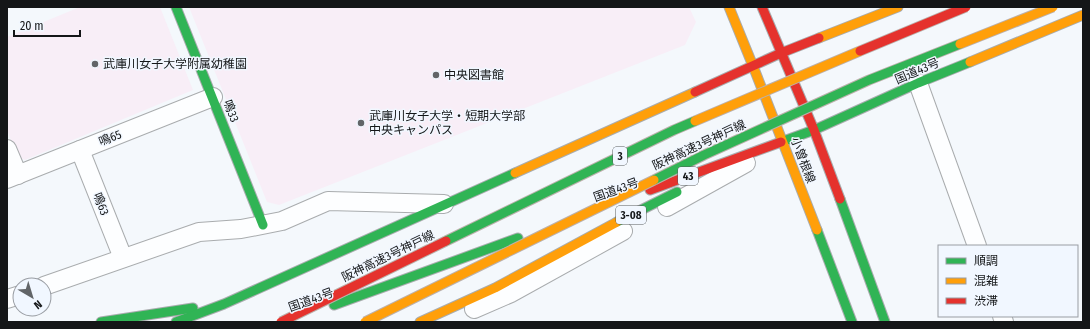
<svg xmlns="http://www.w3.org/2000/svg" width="1090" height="329" viewBox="0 0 1090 329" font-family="'Fira Sans Condensed','Noto Sans JP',sans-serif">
  <rect width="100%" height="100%" fill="#f4f8fc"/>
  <!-- education -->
  <g fill="#f8eef7">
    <path d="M 80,7 L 160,7 L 193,90 L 25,160 L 17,156 L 7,130 L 7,37 Z"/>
    <path d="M 189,7 L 689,7 L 696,22 L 685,45 L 279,205 L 267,202 Z"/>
  </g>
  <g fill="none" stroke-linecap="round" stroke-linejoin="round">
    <defs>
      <g id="street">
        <path d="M 918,83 L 977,246"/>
        <path d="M 7,149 L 18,175"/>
        <path d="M 80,150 L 123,258"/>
        <path d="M 7,179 L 213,97"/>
        <path d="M 667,207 L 746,163"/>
        <path d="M 44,286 L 199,232 L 241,229 L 282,221 L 328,201 L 444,204"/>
        <path d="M 7,299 L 20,295"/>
        <path d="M 474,309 L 511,293 L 623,231"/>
        <path d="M 1002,316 L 1004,322"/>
      </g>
      <g id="fast">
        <path d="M 176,7 L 263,225"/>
        <path d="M 781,142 L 814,130 L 918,83 L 970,62"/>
        <path d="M 840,199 L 885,322"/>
        <path d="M 617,222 L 677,192"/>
        <path d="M 817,230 L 852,322"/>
        <path d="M 334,305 L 518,238"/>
        <path d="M 101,322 L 193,308"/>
        <path d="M 176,322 L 224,304 L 515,173"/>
      </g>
      <g id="slow">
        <path d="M 729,7 L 753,66 L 817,230"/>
        <path d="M 819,38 L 898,7"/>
        <path d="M 970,62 L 1083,15"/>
        <path d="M 515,173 L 695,92"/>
        <path d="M 420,322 L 495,288 L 617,222"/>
      </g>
      <g id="jam">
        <path d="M 762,7 L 814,130 L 840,199"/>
        <path d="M 695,92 L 781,53 L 819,38"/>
        <path d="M 650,190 L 781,142"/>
      </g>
    </defs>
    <!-- street casing -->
    <use href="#street" stroke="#a9acae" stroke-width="20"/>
    <!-- fast casing -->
    <use href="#fast" stroke="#a9acae" stroke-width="11"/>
    <!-- slow casing -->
    <use href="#slow" stroke="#a9acae" stroke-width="11"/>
    <!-- jam casing -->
    <use href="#jam" stroke="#a9acae" stroke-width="11"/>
    <!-- street -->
    <use href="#street" stroke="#fdfeff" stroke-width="18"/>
    <!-- fast -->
    <use href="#fast" stroke="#30b455" stroke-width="9"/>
    <!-- slow -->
    <use href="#slow" stroke="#ff9f0a" stroke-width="9"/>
    <!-- jam -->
    <use href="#jam" stroke="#e5322d" stroke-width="9"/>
    <defs>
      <g id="fast-bridge">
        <path d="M 654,180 L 704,155 L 869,80 L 960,44"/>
        <path d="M 446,241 L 674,130 L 695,121"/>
      </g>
      <g id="slow-bridge">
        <path d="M 960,44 L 1053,7"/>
        <path d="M 695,121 L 860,51"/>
        <path d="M 365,322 L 654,180"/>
      </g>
      <g id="jam-bridge">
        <path d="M 860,51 L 966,7"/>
        <path d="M 281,322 L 446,241"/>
      </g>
    </defs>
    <!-- fast-bridge casing -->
    <use href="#fast-bridge" stroke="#bbb0ab" stroke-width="11" stroke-linecap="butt"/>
    <!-- slow-bridge casing -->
    <use href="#slow-bridge" stroke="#bbb0ab" stroke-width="11" stroke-linecap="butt"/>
    <!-- jam-bridge casing -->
    <use href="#jam-bridge" stroke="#bbb0ab" stroke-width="11" stroke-linecap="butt"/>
    <!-- fast-bridge -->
    <use href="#fast-bridge" stroke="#30b455" stroke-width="9"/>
    <!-- slow-bridge -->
    <use href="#slow-bridge" stroke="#ff9f0a" stroke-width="9"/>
    <!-- jam-bridge -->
    <use href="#jam-bridge" stroke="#e5322d" stroke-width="9"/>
  </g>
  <!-- markers -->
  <g fill="#626568" stroke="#f1f7ff" stroke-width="1.5">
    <circle cx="95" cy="64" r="4"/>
    <circle cx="436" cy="75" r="4"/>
    <circle cx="361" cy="123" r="4"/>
  </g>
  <g text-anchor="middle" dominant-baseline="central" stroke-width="3" stroke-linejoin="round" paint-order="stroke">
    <!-- shield labels -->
    <g fill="#f1f7ff" stroke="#565a5d" stroke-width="1">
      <rect x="613" y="147" width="14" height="18" rx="3"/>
      <rect x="678" y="167" width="20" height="18" rx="3"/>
      <rect x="616" y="206" width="30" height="18" rx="3"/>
    </g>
    <g font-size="11" font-weight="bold" fill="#141618">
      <text x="620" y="156">3</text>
      <text x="688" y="176">43</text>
      <text x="631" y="215">3-08</text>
    </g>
    <!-- poi labels -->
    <g font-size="12" fill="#141618" stroke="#f1f7ff" text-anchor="start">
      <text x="103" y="64">武庫川女子大学附属幼稚園</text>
      <text x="444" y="75">中央図書館</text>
      <text x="369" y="116">武庫川女子大学・短期大学部<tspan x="369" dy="14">中央キャンパス</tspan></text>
    </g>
    <!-- street labels -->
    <g font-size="12" fill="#141618" stroke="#f1f7ff">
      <text transform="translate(917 71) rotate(-23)">国道43号</text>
      <text transform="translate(231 111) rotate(69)">鳴33</text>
      <text transform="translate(110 138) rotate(-22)">鳴65</text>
      <text transform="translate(699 145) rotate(-25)">阪神高速3号神戸線</text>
      <text transform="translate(803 160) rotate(69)">小曽根線</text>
      <text transform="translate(616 190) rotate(-20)">国道43号</text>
      <text transform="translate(101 204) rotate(68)">鳴63</text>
      <text transform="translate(388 256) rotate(-26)">阪神高速3号神戸線</text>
      <text transform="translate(311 300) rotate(-20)">国道43号</text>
    </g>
  </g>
  <!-- border -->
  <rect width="1090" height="329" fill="none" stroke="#141618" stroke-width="16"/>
  <!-- legend -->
  <rect x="938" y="245" width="140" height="72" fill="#f1f7ff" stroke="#999da3"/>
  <rect x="946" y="258" width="20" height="6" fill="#30b455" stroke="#999da3"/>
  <text x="974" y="265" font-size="12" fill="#141618">順調</text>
  <rect x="946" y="278" width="20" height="6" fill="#ff9f0a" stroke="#999da3"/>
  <text x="974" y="285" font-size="12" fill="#141618">混雑</text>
  <rect x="946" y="298" width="20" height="6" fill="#e5322d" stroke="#999da3"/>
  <text x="974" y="305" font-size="12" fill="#141618">渋滞</text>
  <!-- north arrow -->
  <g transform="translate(32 297) rotate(142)"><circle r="19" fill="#f1f7ff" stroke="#999da3"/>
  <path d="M0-3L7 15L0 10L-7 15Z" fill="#626568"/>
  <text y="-6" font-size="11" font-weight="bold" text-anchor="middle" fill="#141618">N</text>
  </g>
  <!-- scale -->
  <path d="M14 30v6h66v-6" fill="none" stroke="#141618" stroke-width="2"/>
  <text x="20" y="30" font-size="12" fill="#141618" stroke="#f1f7ff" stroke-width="3" paint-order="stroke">20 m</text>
</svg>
